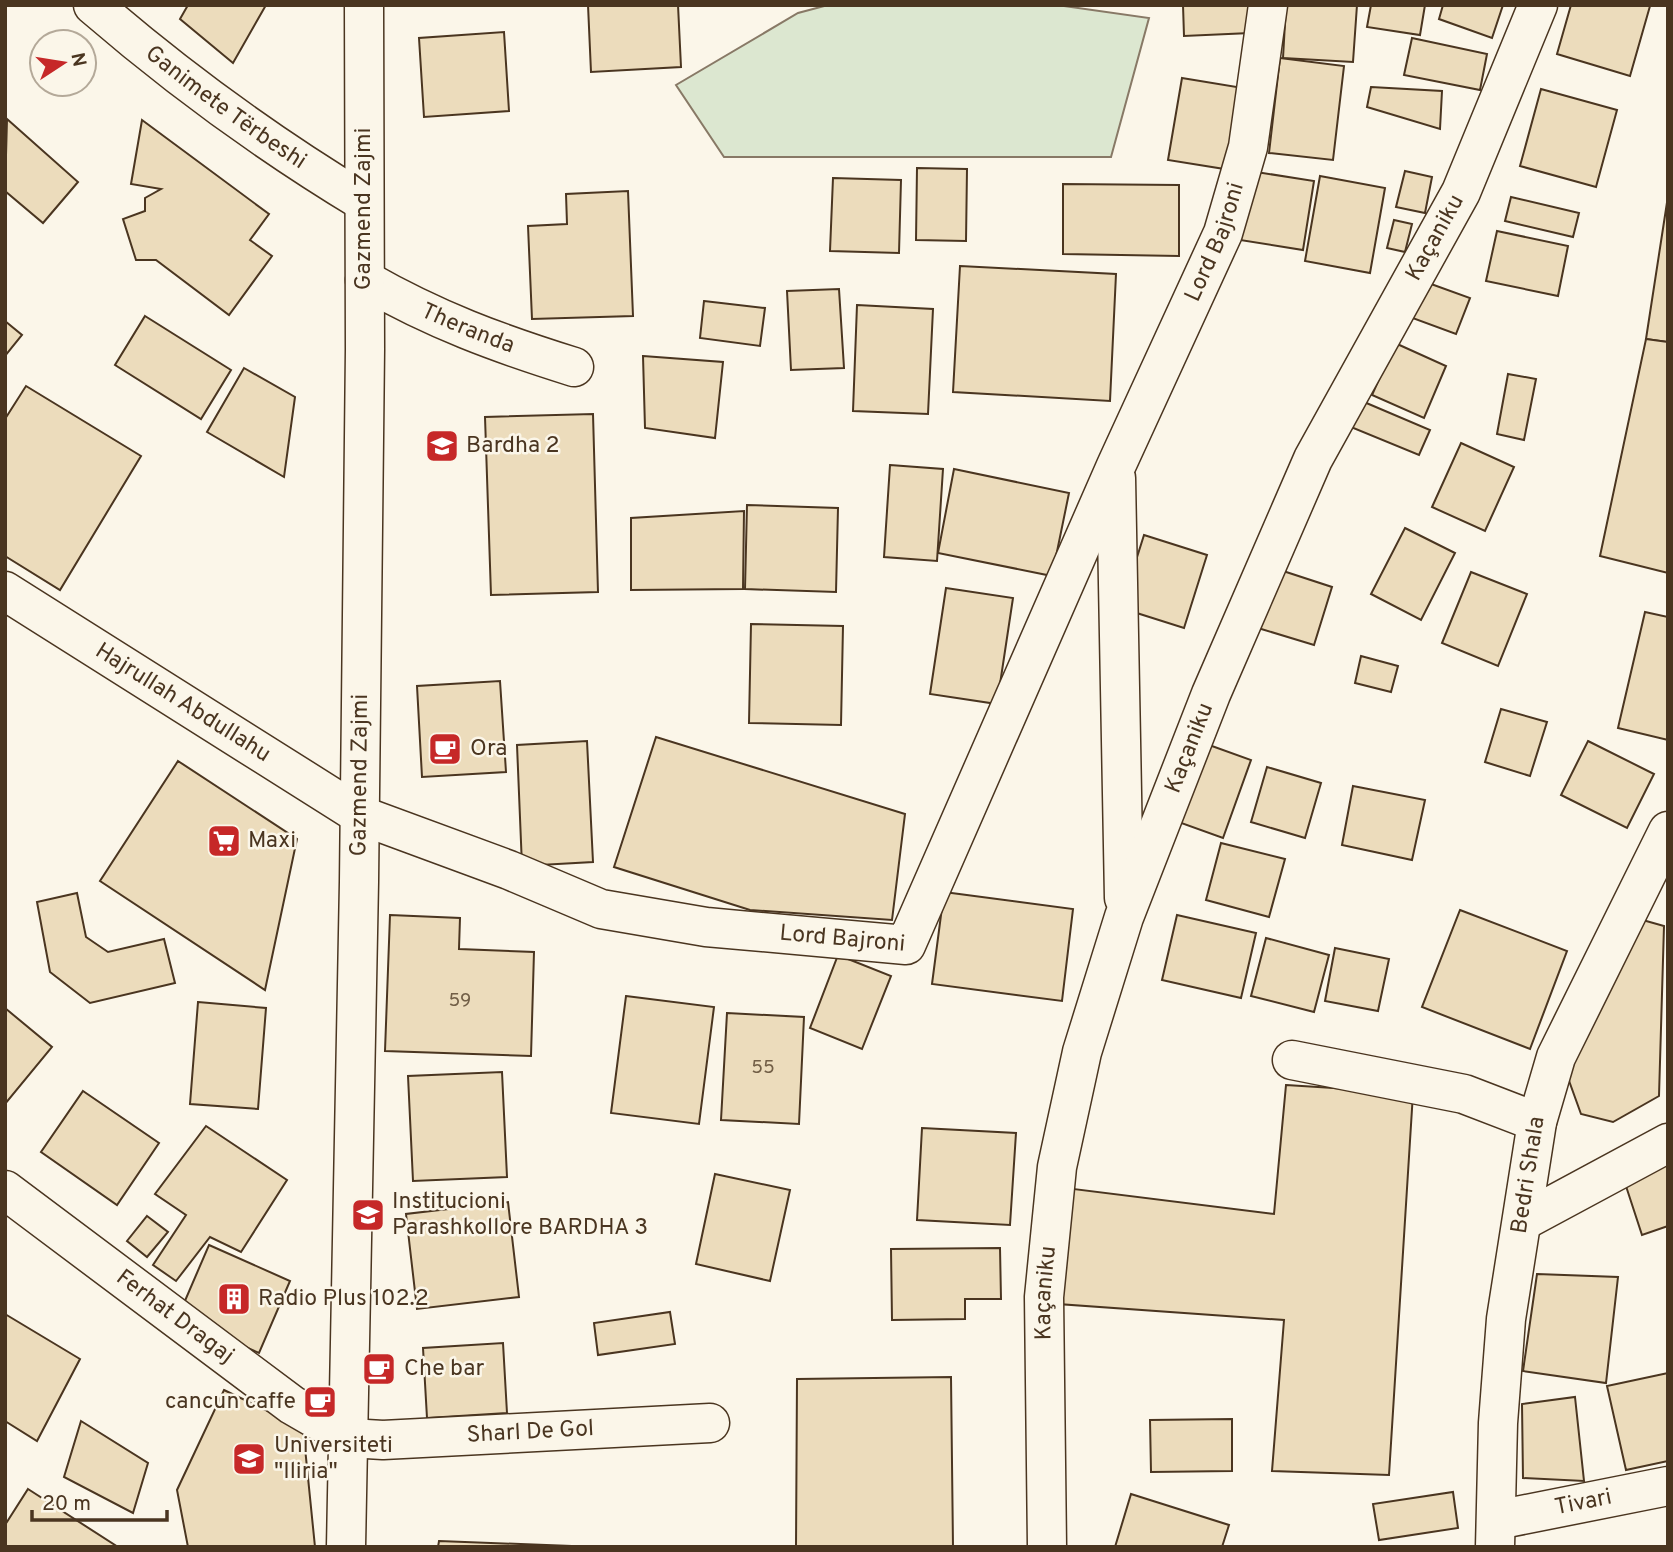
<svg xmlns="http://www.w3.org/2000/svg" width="1673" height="1552" viewBox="0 0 1673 1552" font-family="Overpass,sans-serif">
  <rect width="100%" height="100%" fill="#fbf6e9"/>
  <!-- green -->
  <path fill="#dce7d0" stroke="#887966" stroke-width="2" d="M 828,5 L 1057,5 L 1149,18 L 1111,157 L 724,157 L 676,85 L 798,13 Z"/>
  <!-- building -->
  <g fill="#ecdcbc" stroke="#4a3520" stroke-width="2">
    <path d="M 188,5 L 266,5 L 233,63 L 180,19 Z"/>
    <path d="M 588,5 L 678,5 L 681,67 L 591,72 Z"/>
    <path d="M 1183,5 L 1249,5 L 1250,33 L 1184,36 Z"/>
    <path d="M 1286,5 L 1357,5 L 1353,62 L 1283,58 Z"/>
    <path d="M 1371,5 L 1425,5 L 1420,35 L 1367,27 Z"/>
    <path d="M 1443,5 L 1503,5 L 1492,38 L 1439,19 Z"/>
    <path d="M 1571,5 L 1650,6 L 1630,76 L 1557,54 Z"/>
    <path d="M 504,32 L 509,111 L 424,117 L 419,38 Z"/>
    <path d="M 1412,38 L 1487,54 L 1480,90 L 1404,75 Z"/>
    <path d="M 1280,58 L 1344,66 L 1333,160 L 1269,153 Z"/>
    <path d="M 1182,78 L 1249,89 L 1237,171 L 1168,160 Z"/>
    <path d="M 1371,87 L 1442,91 L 1440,129 L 1367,107 Z"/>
    <path d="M 1541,89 L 1617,110 L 1596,187 L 1520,166 Z"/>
    <path d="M 7,119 L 78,182 L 43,223 L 5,191 Z"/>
    <path d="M 142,120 L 269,214 L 250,240 L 272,256 L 229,315 L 156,260 L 136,260 L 123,219 L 145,211 L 145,198 L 161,189 L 131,184 Z"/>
    <path d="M 917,168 L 967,169 L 966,241 L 916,240 Z"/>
    <path d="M 1250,171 L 1314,181 L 1303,250 L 1240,240 Z"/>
    <path d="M 1405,171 L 1432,177 L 1425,213 L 1396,207 Z"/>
    <path d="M 1320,176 L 1385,188 L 1370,273 L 1305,261 Z"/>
    <path d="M 833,178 L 901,180 L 899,253 L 830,251 Z"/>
    <path d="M 1063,184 L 1179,185 L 1179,256 L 1063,254 Z"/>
    <path d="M 628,191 L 633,316 L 532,319 L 528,226 L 567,224 L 566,194 Z"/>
    <path d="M 1668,196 L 1668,342 L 1646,339 Z"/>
    <path d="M 1511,197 L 1579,213 L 1573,237 L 1505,221 Z"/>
    <path d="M 1394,220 L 1412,224 L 1405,252 L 1387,248 Z"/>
    <path d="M 1497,231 L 1568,246 L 1558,296 L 1486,281 Z"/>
    <path d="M 960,266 L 1116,274 L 1110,401 L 953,392 Z"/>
    <path d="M 1420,280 L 1470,298 L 1456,334 L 1407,316 Z"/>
    <path d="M 839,289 L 844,368 L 791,370 L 787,291 Z"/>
    <path d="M 704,301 L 765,308 L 760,346 L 700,338 Z"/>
    <path d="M 857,305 L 933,309 L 928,414 L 853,411 Z"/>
    <path d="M 145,316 L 231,370 L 201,419 L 115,365 Z"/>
    <path d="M 5,321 L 22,335 L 5,356 Z"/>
    <path d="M 1646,339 L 1668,342 L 1668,573 L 1600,556 Z"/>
    <path d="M 1395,343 L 1446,366 L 1424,418 L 1372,395 Z"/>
    <path d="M 643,356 L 723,362 L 715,438 L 645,428 Z"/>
    <path d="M 244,368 L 295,397 L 284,477 L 207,432 Z"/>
    <path d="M 1508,374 L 1536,379 L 1524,440 L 1497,434 Z"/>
    <path d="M 26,386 L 141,456 L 60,590 L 5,556 L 5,419 Z"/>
    <path d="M 1357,399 L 1430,430 L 1419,455 L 1346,425 Z"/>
    <path d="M 593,414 L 598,592 L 491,595 L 485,417 Z"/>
    <path d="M 1461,443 L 1514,467 L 1485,531 L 1432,507 Z"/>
    <path d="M 890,465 L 943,469 L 937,561 L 884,557 Z"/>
    <path d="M 954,469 L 1069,493 L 1052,576 L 938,553 Z"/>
    <path d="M 747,505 L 838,508 L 836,592 L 745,589 Z"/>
    <path d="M 744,511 L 743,589 L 631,590 L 631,518 Z"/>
    <path d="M 1405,528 L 1455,553 L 1421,620 L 1371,594 Z"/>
    <path d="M 1144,535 L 1207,555 L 1184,628 L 1121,608 Z"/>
    <path d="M 1277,569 L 1332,587 L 1314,645 L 1258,628 Z"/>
    <path d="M 1471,572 L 1527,594 L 1498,666 L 1442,643 Z"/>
    <path d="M 946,588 L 1013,598 L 997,704 L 930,694 Z"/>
    <path d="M 1645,612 L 1668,617 L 1668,740 L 1618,728 Z"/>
    <path d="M 751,624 L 843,626 L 841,725 L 749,723 Z"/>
    <path d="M 1361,656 L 1398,666 L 1391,692 L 1355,683 Z"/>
    <path d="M 500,681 L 506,772 L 422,777 L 417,686 Z"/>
    <path d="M 1501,709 L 1547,722 L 1530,776 L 1485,762 Z"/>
    <path d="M 656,737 L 905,814 L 892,920 L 750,910 L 614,867 Z"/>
    <path d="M 587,741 L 593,862 L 522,866 L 517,745 Z"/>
    <path d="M 1198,741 L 1251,760 L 1223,838 L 1170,819 Z"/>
    <path d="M 1588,741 L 1654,774 L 1627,828 L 1561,795 Z"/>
    <path d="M 178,761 L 297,839 L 265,990 L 100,881 Z"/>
    <path d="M 1267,767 L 1321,783 L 1305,838 L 1251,822 Z"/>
    <path d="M 1353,786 L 1425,800 L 1412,860 L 1342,845 Z"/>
    <path d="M 1221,843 L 1285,859 L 1269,917 L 1206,900 Z"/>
    <path d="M 944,892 L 1073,909 L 1062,1001 L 932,984 Z"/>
    <path d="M 77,893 L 86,937 L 108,952 L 164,939 L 175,983 L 90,1003 L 50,972 L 37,902 Z"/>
    <path d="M 1460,910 L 1567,951 L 1530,1049 L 1422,1007 Z"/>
    <path d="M 390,915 L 460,918 L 459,949 L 534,952 L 531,1056 L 385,1051 Z"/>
    <path d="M 1177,915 L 1256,933 L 1241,998 L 1162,980 Z"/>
    <path d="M 1632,917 L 1664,926 L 1659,1096 L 1613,1122 L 1581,1114 L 1563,1064 Z"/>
    <path d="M 1266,938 L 1329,955 L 1314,1012 L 1251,996 Z"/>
    <path d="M 1335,948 L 1389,959 L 1378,1011 L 1325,1001 Z"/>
    <path d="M 838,955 L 891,976 L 862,1049 L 810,1028 Z"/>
    <path d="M 626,996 L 714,1007 L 699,1124 L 611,1113 Z"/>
    <path d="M 198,1002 L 266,1008 L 258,1109 L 190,1104 Z"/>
    <path d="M 5,1008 L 52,1047 L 5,1104 Z"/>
    <path d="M 727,1013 L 804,1017 L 799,1124 L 721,1120 Z"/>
    <path d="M 502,1072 L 507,1177 L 413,1181 L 408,1076 Z"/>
    <path d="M 1286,1085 L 1413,1093 L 1389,1475 L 1272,1471 L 1284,1320 L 1058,1304 L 1066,1188 L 1274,1214 Z"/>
    <path d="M 83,1091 L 159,1143 L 117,1205 L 41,1152 Z"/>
    <path d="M 206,1126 L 287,1180 L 241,1252 L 210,1237 L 176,1281 L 153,1265 L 186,1215 L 155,1194 Z"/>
    <path d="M 922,1128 L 1016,1133 L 1010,1225 L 917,1220 Z"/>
    <path d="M 1668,1163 L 1668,1226 L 1642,1235 L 1623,1177 Z"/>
    <path d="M 715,1174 L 790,1190 L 770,1281 L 696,1264 Z"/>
    <path d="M 508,1202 L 519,1297 L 417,1309 L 406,1214 Z"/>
    <path d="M 147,1216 L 168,1232 L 147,1257 L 127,1241 Z"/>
    <path d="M 209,1245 L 290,1281 L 259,1353 L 178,1317 Z"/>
    <path d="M 1000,1248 L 1001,1299 L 965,1299 L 965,1319 L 892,1320 L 891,1249 Z"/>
    <path d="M 1537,1274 L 1618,1277 L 1606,1383 L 1523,1371 Z"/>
    <path d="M 670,1312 L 675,1344 L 598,1355 L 594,1323 Z"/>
    <path d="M 5,1314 L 80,1359 L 37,1441 L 5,1421 Z"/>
    <path d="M 503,1343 L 507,1413 L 427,1418 L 423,1348 Z"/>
    <path d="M 1668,1373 L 1668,1461 L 1626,1470 L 1607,1386 Z"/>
    <path d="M 951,1377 L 953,1547 L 796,1547 L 797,1379 Z"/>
    <path d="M 224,1390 L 303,1428 L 315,1547 L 188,1547 L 177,1490 Z"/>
    <path d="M 1575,1397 L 1584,1481 L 1523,1478 L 1522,1404 Z"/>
    <path d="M 1232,1419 L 1232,1471 L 1151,1472 L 1150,1420 Z"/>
    <path d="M 81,1421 L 148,1463 L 133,1513 L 64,1477 Z"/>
    <path d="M 28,1489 L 118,1547 L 5,1547 L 5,1525 Z"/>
    <path d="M 1453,1492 L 1458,1528 L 1379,1540 L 1373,1504 Z"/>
    <path d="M 1131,1494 L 1229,1525 L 1222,1547 L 1115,1547 Z"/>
    <path d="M 439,1541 L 571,1546 L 571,1547 L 438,1547 Z"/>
  </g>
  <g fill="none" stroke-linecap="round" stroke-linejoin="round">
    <defs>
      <g id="minor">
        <path id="s1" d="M 93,5 C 180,80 266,143 364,202"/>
        <path id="s2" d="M 365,280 C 435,320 497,343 574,367"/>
        <path d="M 1116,478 L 1124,898"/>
        <path id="s3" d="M 5,591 L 360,815 L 509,870 L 601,909 L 706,927 L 906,945 L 1116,466 L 1223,233 L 1248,147 L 1268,5"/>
        <path d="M 1292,1060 L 1464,1094 L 1537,1122"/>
        <path id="s4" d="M 5,1190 L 292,1405 L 349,1438 L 383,1440 L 710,1423"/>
        <path d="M 1523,1221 L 1668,1143"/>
        <path id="s5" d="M 1497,1520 L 1668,1486"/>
        <path id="s6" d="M 346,1547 L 359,882 L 365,349 L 364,5"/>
        <path id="s7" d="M 1047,1547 L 1044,1297 L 1057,1167 L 1082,1052 L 1124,917 L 1211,694 L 1313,459 L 1461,192 L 1538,5"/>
        <path id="s8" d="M 1495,1547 L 1498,1423 L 1506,1319 L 1537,1122 L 1556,1057 L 1668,831"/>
      </g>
    </defs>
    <!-- minor casing -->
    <use href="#minor" stroke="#4a3520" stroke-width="41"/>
    <!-- minor -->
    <use href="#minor" stroke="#fbf6e9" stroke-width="38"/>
  </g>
  <!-- icons -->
  <defs>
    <symbol id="school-square" viewBox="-11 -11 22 22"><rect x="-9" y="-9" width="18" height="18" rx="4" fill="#c62828" stroke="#fbf6e9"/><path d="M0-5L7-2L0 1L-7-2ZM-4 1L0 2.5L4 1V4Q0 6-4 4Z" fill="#fff"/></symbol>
    <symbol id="cafe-square" viewBox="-11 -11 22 22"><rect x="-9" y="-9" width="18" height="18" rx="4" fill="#c62828" stroke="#fbf6e9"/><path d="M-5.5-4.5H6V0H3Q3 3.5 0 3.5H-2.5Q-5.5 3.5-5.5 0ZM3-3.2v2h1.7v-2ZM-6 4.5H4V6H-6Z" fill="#fff"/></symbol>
    <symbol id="supermarket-square" viewBox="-11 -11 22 22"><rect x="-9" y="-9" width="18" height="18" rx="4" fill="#c62828" stroke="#fbf6e9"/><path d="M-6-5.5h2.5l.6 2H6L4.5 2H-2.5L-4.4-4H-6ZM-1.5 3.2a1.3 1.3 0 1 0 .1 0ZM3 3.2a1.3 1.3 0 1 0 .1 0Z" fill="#fff"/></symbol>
    <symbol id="building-square" viewBox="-11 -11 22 22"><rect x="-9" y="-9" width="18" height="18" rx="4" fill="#c62828" stroke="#fbf6e9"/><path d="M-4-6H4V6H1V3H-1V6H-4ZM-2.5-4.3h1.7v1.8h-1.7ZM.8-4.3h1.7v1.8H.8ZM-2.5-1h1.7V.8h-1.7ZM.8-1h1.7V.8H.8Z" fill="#fff"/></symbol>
    <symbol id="university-square" viewBox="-11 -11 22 22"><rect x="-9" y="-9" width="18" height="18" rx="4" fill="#c62828" stroke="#fbf6e9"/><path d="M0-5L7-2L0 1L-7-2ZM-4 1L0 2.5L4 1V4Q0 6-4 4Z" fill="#fff"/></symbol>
  </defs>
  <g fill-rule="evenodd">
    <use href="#school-square" x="423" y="427" width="38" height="38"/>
    <use href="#cafe-square" x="426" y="730" width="38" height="38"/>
    <use href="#supermarket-square" x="205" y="822" width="38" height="38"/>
    <use href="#school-square" x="349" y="1196" width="38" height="38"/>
    <use href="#building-square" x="215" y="1280" width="38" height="38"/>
    <use href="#cafe-square" x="360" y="1350" width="38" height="38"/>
    <use href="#cafe-square" x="301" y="1383" width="38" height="38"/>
    <use href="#university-square" x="230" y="1440" width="38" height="38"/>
  </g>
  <g text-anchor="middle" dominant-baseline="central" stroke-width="5" stroke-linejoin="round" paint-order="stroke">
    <!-- number labels -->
    <g font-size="19" fill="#725f47">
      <text x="460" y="1001">59</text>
      <text x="763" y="1068">55</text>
    </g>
    <!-- street labels -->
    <g font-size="23" fill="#4a3520" stroke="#fbf6e9">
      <text stroke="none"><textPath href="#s1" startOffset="168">Ganimete Tërbeshi</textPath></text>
      <text transform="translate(364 209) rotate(-90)">Gazmend Zajmi</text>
      <text stroke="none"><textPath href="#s7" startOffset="1388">Kaçaniku</textPath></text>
      <text stroke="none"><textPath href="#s3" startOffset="1754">Lord Bajroni</textPath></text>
      <text stroke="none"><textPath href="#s2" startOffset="114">Theranda</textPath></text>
      <text stroke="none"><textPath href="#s3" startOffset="210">Hajrullah Abdullahu</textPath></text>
      <text stroke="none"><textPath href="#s7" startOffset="821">Kaçaniku</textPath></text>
      <text stroke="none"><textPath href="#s6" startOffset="772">Gazmend Zajmi</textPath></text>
      <text stroke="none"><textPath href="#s3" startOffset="922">Lord Bajroni</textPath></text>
      <text stroke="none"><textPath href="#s8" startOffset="374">Bedri Shala</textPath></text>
      <text stroke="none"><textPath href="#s7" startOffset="254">Kaçaniku</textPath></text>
      <text stroke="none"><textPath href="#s4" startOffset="212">Ferhat Dragaj</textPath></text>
      <text stroke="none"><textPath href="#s4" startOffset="606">Sharl De Gol</textPath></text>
      <text stroke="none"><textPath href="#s5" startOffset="88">Tivari</textPath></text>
    </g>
    <!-- poi labels -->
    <g font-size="23" fill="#4a3520" stroke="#fbf6e9" text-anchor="start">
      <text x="466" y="446">Bardha 2</text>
      <text x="470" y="749">Ora</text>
      <text x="248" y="841">Maxi</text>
      <text x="392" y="1202">Institucioni<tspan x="392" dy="26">Parashkollore BARDHA 3</tspan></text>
      <text x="258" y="1299">Radio Plus 102.2</text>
      <text x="404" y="1369">Che bar</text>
      <text x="296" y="1402" text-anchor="end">cancun caffe</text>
      <text x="274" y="1446">Universiteti<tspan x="274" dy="26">"Iliria"</tspan></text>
    </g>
  </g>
  <!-- border -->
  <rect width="1673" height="1552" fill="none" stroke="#4a3520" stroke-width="14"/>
  <!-- north arrow -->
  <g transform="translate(63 63) rotate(78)"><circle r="33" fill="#fbf6e9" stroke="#b4a999" stroke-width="2"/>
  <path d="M0-5L12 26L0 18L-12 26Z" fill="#c62828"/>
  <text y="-10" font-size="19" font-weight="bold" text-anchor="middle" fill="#4a3520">N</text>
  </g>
  <!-- scale -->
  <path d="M32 1510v10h135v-10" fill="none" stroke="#4a3520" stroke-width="3.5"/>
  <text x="42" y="1510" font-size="21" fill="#4a3520" stroke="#fbf6e9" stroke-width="5" paint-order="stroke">20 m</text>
</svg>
